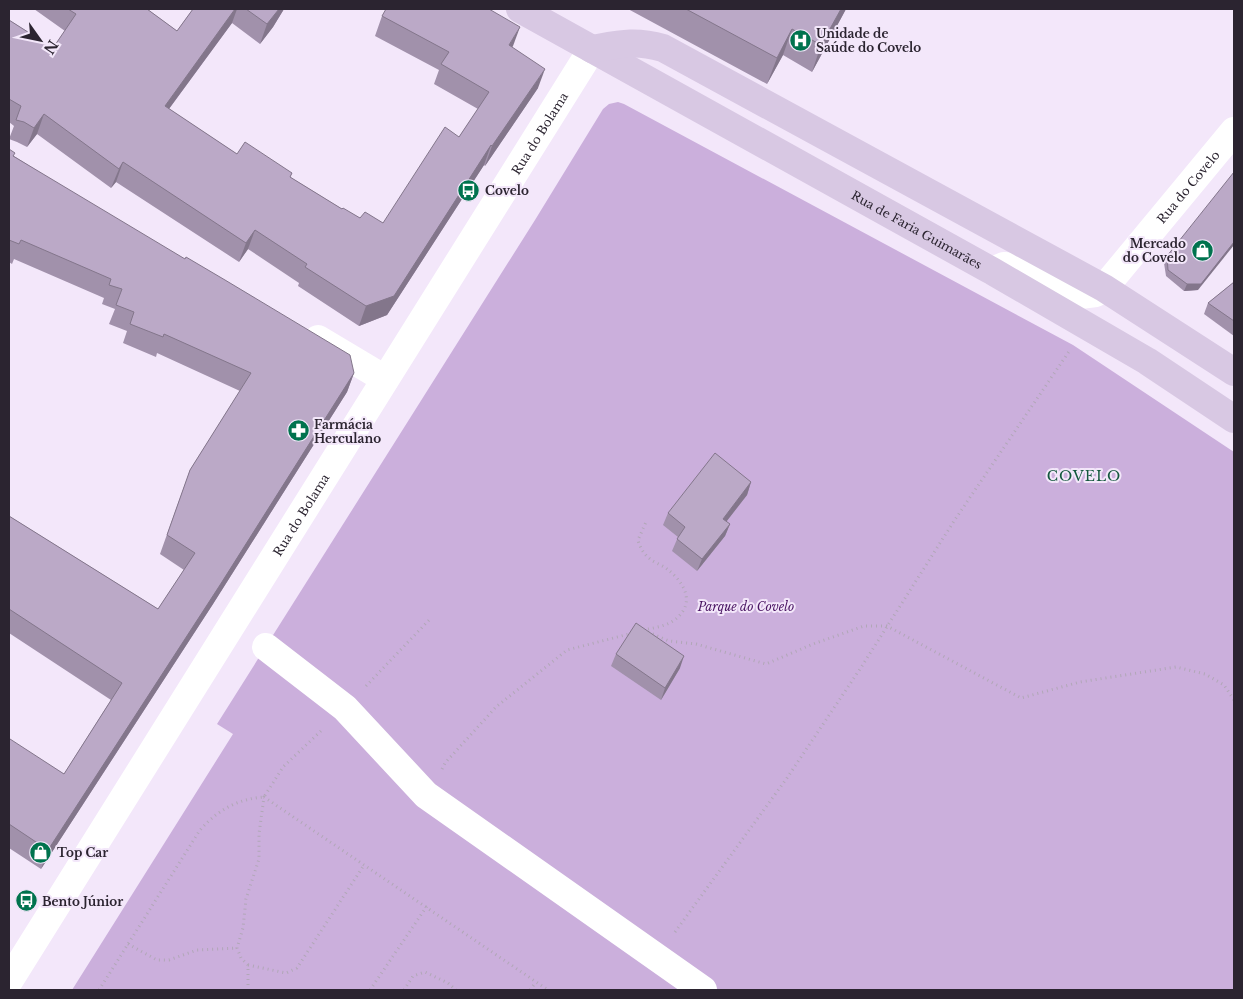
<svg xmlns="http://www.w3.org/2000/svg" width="1243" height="999" viewBox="0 0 1243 999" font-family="'Libre Baskerville',serif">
  <rect width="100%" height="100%" fill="#f3e7fa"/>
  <!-- green -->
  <path fill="#cbafdc" d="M 618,102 L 624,104 L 1073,345 L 1234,452 L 1234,990 L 72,990 L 233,734 L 217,724 L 535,220 L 603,109 L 609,104 Z"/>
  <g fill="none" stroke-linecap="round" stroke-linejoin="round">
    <!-- path -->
    <g stroke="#b1a7b7" stroke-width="3" stroke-dasharray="1 4" stroke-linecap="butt">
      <path d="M 643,630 C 659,627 674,625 683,611 C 693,595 679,578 667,569 C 662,565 655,563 650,559 C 644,554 640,548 638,540 L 646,522"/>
      <path d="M 648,632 L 669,641 L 696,644 L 766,664 L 813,644 L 864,626 L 887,626 L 1021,698 L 1080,682 L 1176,667 L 1205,674 L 1224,685 L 1234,700"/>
      <path d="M 366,686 L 431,618"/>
      <path d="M 442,769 L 445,763 L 496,707 L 567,650 L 633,633"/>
      <path d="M 675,932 L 787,778 L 862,666 L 954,521 L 1070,350"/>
      <path d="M 128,944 L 157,960 L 169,960 L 197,950 L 237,948"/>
      <path d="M 248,965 L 286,973 L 297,968 L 364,865"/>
      <path d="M 99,990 L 200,830 C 218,810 237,799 264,797 L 283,767 L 323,729"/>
      <path d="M 248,990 L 248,965 L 241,958 L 237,948 L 243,928 L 246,899 L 259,859 L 259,834 L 264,797 L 548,990"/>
      <path d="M 370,990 L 427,906"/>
      <path d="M 404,990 L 413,976 L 425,972 L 448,983 L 456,990"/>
      <path d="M 530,990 L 536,982"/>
    </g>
    <!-- minor -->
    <g stroke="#fff" stroke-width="28">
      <path id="s1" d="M 992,271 L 1004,266 L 1016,267 L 1080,295 L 1096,293 L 1104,288 L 1234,131"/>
      <path d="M 318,339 L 385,379"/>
      <path d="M 266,647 L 345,708 L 426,795 L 703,990"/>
      <path id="s2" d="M 9,981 L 592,49"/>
    </g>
    <!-- major -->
    <g stroke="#d8c8e3" stroke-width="28">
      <path id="s3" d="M 520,9 L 992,271 L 1147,361 L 1234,419"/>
      <path d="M 592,49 C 620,44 635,40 663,48 L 1104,288 L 1234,372"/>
    </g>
  </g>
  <!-- wall -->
  <g fill="#a191ab">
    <path d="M 34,9 L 147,9 L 177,31 L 193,9 L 284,9 L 273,27 L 260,44 L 232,23 L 169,109 L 237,154 L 292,173 L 290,177 L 342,209 L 360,218 L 383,223 L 459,137 L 478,109 L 434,84 L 439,70 L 375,36 L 382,16 L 512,47 L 538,88 L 485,166 L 484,165 L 387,315 L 359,326 L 298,286 L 299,283 L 248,249 L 239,262 L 116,182 L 111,188 L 37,134 L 27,147 L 17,142 L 9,139 L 14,126 L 9,122 L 9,20 L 53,48 L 65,31 Z"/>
    <path d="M 628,9 L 846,9 L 812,72 L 783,55 L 767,84 Z"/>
    <path d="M 9,149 L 14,156 L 354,373 L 347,392 L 213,604 L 41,869 L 9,848 L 9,741 L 64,774 L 111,700 L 9,633 L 9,516 L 158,609 L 184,570 L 160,554 L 190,470 L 240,391 L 157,353 L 156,357 L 123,343 L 127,331 L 109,324 L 115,309 L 102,304 L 104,298 L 14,259 L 12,264 L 9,262 Z"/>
    <path d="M 1167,256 L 1198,290 L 1184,291 L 1166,276 L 1164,263 Z"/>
    <path d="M 1234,282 L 1234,336 L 1204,314 L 1208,303 Z"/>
    <path d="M 751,482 L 747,495 L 726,522 L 730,524 L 725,536 L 697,571 L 672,551 L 678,537 L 663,525 L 668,513 Z"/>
    <path d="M 616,654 L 680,668 L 661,700 L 611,666 Z"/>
  </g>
  <!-- shaded-wall -->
  <g fill="#83768b">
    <path d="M 235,9 L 237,9 L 232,23 L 157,125 L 165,106 Z"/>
    <path d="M 279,9 L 284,9 L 273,27 L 260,44 L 267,24 Z"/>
    <path d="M 841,9 L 846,9 L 812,72 L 821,45 Z"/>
    <path d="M 520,27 L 513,46 L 502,64 L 509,45 Z"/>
    <path d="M 792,29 L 783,55 L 767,84 L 777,58 Z"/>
    <path d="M 545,69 L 538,88 L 485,166 L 492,146 Z"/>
    <path d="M 44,114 L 37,134 L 27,147 L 34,128 Z"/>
    <path d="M 491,145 L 484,165 L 387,315 L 359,326 L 366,306 Z"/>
    <path d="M 123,162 L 116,182 L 111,188 L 119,169 Z"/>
    <path d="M 255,230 L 248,249 L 239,262 L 246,243 Z"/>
    <path d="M 1234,242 L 1234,245 L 1198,290 L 1184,291 L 1187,284 Z"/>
    <path d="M 354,373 L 347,392 L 213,604 L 41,869 L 48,850 Z"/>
    <path d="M 751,482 L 747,495 L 719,531 L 723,519 Z"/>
    <path d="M 730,524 L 725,536 L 697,571 L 702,559 Z"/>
    <path d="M 684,656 L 680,668 L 661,700 L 665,688 Z"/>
  </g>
  <!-- building -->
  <g fill="#bba9c7" stroke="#83768b">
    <path d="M 68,9 L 147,9 L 177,31 L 193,9 L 235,9 L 165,106 L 237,154 L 245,142 L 292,173 L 290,177 L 342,209 L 343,208 L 360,218 L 365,212 L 383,223 L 445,127 L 459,137 L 489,92 L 441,64 L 449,52 L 382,16 L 386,9 L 489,9 L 520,27 L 509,45 L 545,69 L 492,146 L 491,145 L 394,296 L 366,306 L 305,267 L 307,264 L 255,230 L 246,243 L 123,162 L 119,169 L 44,114 L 34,128 L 24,122 L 16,120 L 21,106 L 9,99 L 9,20 L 53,48 L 76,14 Z"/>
    <path d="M 246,9 L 279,9 L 267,24 Z"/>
    <path d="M 686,9 L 841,9 L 821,45 L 792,29 L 777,58 Z"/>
    <path d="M 9,149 L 15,153 L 13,156 L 185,259 L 186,257 L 225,280 L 350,355 L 354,373 L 220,585 L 48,850 L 9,824 L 9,741 L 10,739 L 64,774 L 122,683 L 9,609 L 9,516 L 158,609 L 195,553 L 167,535 L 190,470 L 251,373 L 164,334 L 163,337 L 130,324 L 134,312 L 116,305 L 122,289 L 109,285 L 111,279 L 21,240 L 19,244 L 9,240 Z"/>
    <path d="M 1234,172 L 1234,242 L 1201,284 L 1187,284 L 1168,270 L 1167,256 Z"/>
    <path d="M 1234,282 L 1234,321 L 1208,303 Z"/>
    <path d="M 715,453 L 751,482 L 723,519 L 730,524 L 702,559 L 677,539 L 685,527 L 668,513 Z"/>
    <path d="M 636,623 L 684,656 L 665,688 L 616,654 Z"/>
  </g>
  <!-- icons -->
  <defs>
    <symbol id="hospital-disc" viewBox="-11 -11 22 22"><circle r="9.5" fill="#00734e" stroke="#f3e7fa"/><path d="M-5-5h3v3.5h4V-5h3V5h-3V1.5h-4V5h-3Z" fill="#fff"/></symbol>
    <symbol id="bus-disc" viewBox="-11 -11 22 22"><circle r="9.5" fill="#00734e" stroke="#f3e7fa"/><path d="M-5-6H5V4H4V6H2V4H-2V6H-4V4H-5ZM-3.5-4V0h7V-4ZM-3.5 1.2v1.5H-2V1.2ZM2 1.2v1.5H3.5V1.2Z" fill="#fff"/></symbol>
    <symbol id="shop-disc" viewBox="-11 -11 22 22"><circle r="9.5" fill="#00734e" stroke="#f3e7fa"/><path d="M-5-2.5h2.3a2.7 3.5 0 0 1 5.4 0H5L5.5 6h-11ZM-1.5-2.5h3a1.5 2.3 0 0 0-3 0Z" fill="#fff"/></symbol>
    <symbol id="pharmacy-disc" viewBox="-11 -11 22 22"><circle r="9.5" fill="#00734e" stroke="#f3e7fa"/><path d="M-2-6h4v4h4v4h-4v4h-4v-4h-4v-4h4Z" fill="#fff"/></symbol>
  </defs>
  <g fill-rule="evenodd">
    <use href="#hospital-disc" x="788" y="28" width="25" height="25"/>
    <use href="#bus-disc" x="456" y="178" width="25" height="25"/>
    <use href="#shop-disc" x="1190" y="238" width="25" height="25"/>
    <use href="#pharmacy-disc" x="286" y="418" width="25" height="25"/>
    <use href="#shop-disc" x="28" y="840" width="25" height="25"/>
    <use href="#bus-disc" x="14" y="888" width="25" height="25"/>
  </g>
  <g text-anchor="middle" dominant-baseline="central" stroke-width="4" stroke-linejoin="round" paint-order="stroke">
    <!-- poi labels -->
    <g font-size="12" font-weight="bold" fill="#2b2430" stroke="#f3e7fa" text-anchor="start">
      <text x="816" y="33">Unidade de<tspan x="816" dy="14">Saúde do Covelo</tspan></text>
      <text x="485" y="190">Covelo</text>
      <text x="1186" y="243" text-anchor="end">Mercado<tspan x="1186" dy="14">do Covelo</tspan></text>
      <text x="314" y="424">Farmácia<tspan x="314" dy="14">Herculano</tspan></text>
      <text x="57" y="852">Top Car</text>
      <text x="42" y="901">Bento Júnior</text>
    </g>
    <!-- street labels -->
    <g font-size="12" fill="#2b2430" stroke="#f3e7fa">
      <text stroke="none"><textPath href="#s2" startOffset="1000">Rua do Bolama</textPath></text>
      <text stroke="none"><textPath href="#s1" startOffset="252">Rua do Covelo</textPath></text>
      <text stroke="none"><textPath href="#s3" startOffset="454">Rua de Faria Guimarães</textPath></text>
      <text stroke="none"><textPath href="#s2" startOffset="550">Rua do Bolama</textPath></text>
    </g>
    <!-- park labels -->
    <g font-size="12" font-style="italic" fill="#4a1563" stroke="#f3e7fa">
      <text x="746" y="606">Parque do Covelo</text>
    </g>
    <!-- neighbourhood labels -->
    <g font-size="14" letter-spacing="1" fill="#14583d" stroke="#f3e7fa">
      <text x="1084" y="476">COVELO</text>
    </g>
  </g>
  <!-- border -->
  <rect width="1243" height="999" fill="none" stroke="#2b2430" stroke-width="20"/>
  <!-- north arrow -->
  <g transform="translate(40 40) rotate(123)" stroke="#f3e7fa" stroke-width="4" paint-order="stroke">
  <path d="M0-4L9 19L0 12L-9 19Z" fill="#2b2430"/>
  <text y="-8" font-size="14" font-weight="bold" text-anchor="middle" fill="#2b2430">N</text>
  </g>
</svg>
